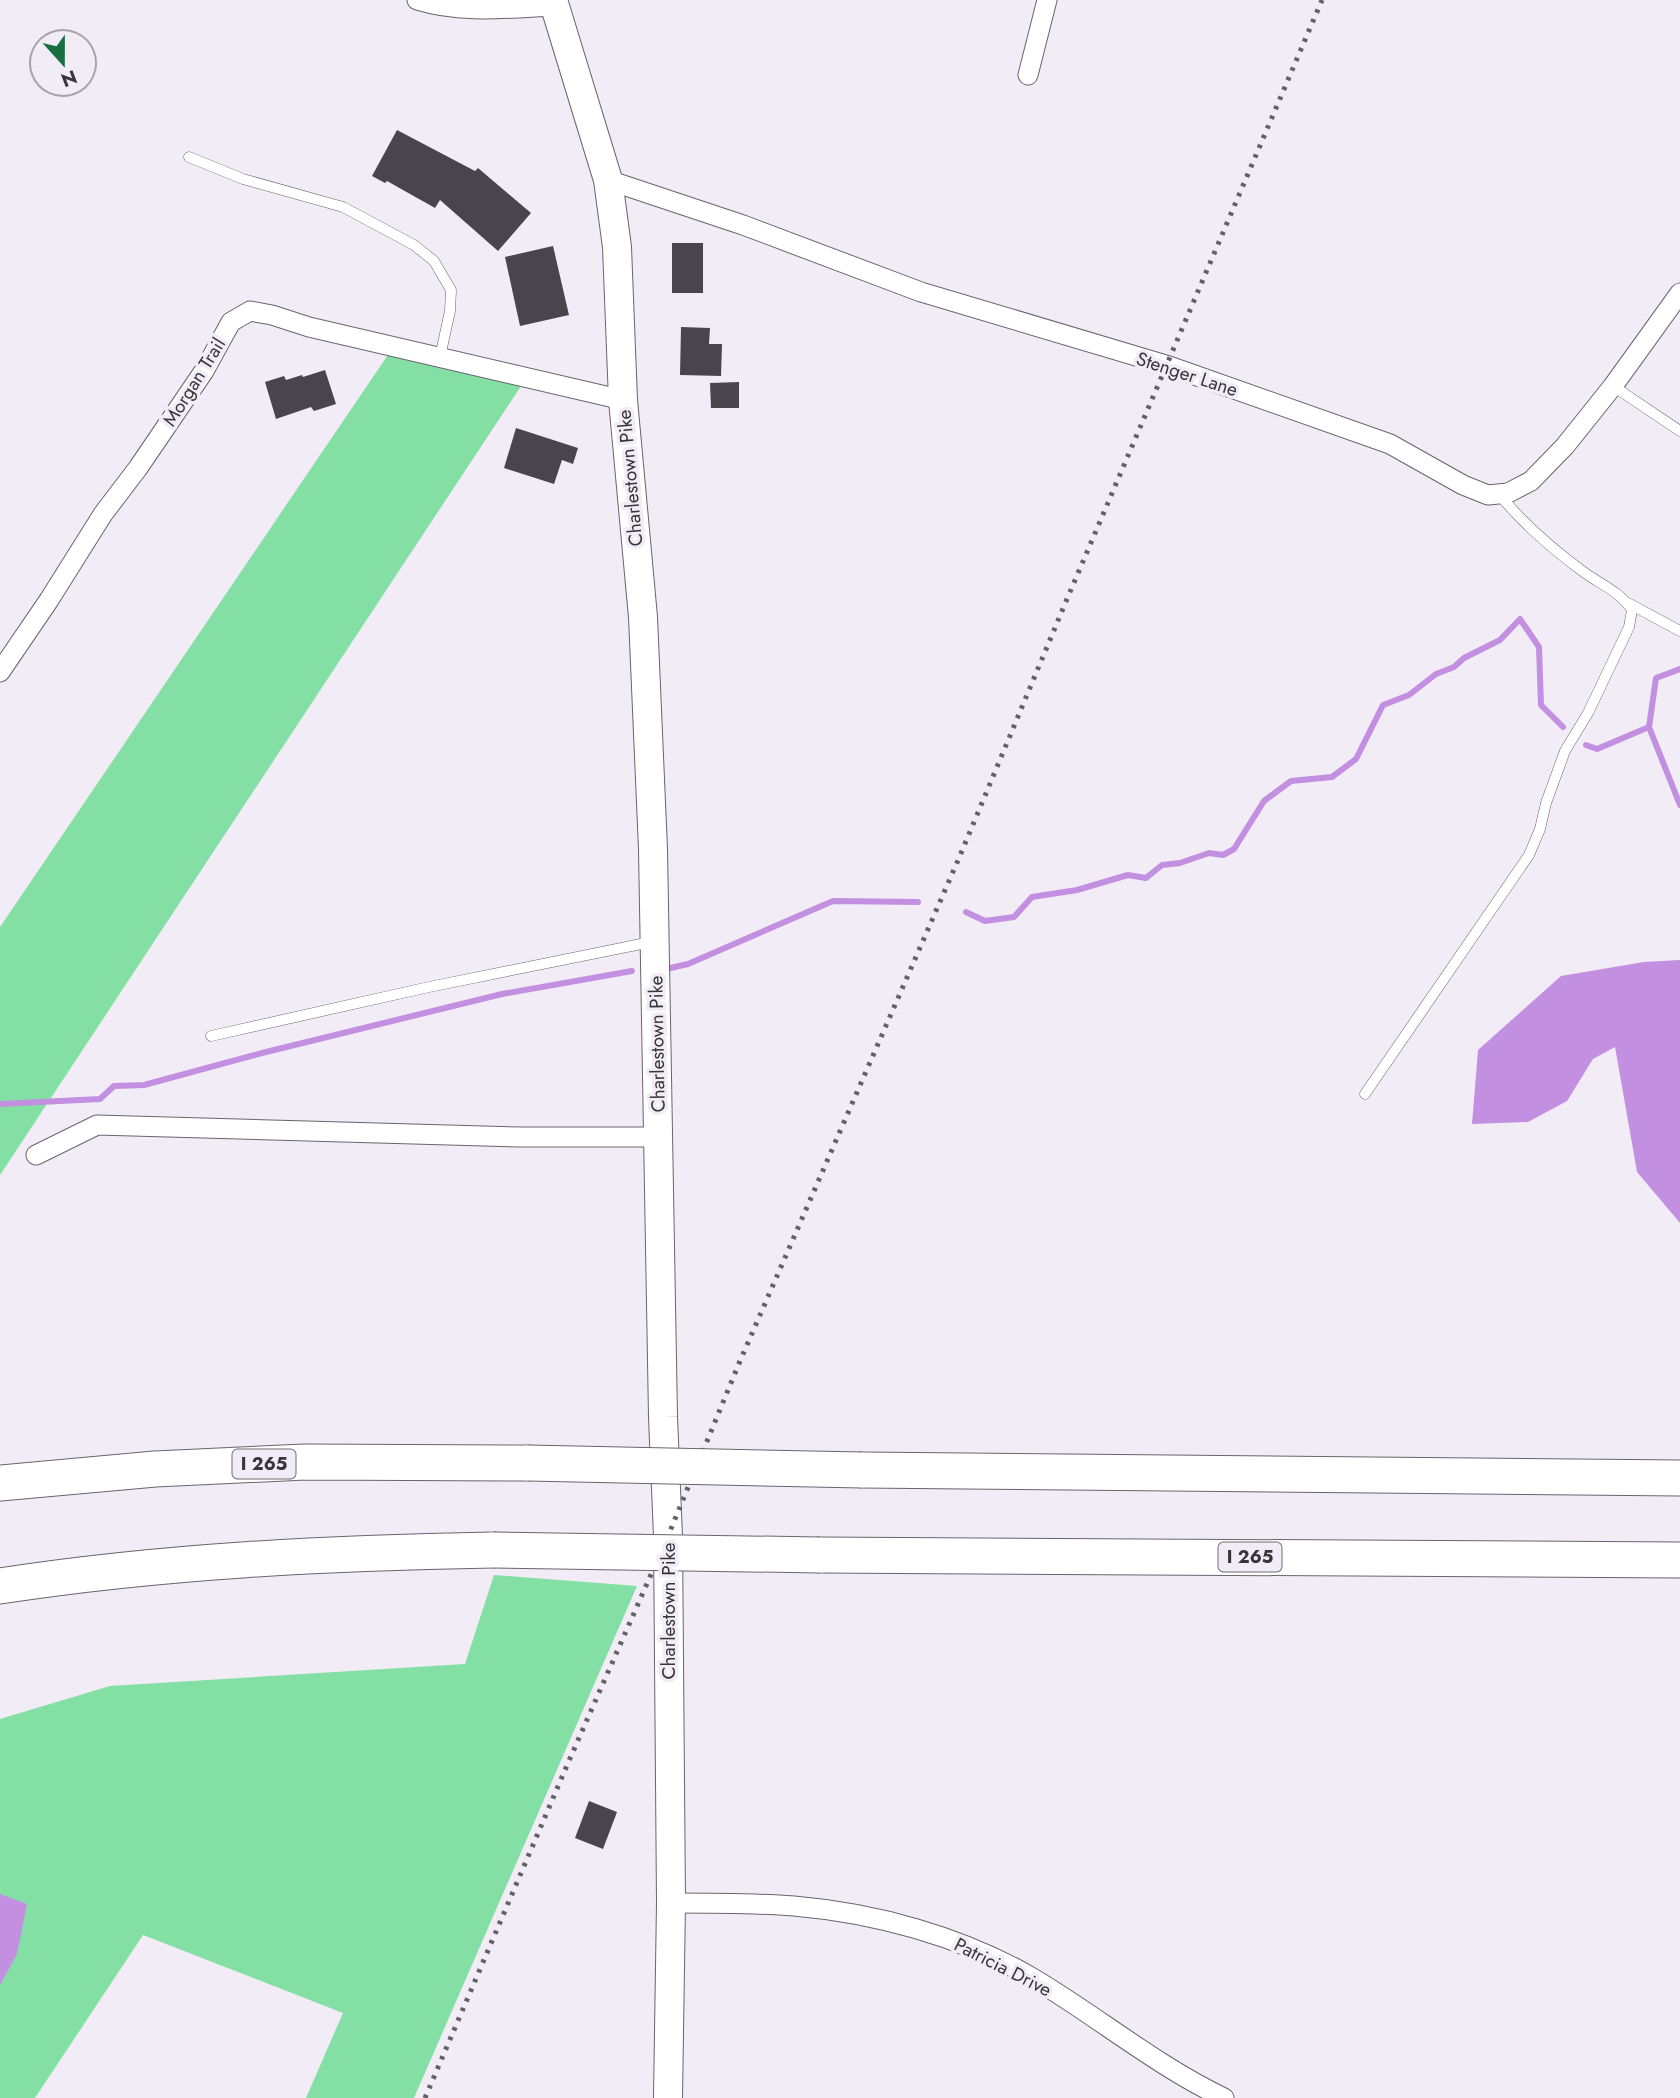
<svg xmlns="http://www.w3.org/2000/svg" width="1680" height="2098" viewBox="0 0 1680 2098" font-family="Jost,sans-serif">
  <rect width="100%" height="100%" fill="#f2ecf6"/>
  <!-- green -->
  <g fill="#83dfa4">
    <path d="M 394,346 L 527,377 L 0,1175 L 0,927 Z"/>
    <path d="M 494,1575 L 637,1586 L 414,2098 L 306,2098 L 343,2013 L 143,1935 L 35,2098 L 0,2098 L 0,1719 L 110,1686 L 465,1664 Z"/>
  </g>
  <!-- water -->
  <g fill="#c38fe1">
    <path d="M 1680,960 L 1680,1223 L 1637,1172 L 1615,1047 L 1593,1059 L 1567,1101 L 1528,1122 L 1472,1124 L 1478,1050 L 1561,976 L 1644,962 Z"/>
    <path d="M 0,1894 L 27,1904 L 17,1954 L 0,1985 Z"/>
  </g>
  <g fill="none" stroke-linecap="round" stroke-linejoin="round">
    <!-- stream -->
    <g stroke="#c38fe1" stroke-width="6">
      <path d="M 1649,727 L 1680,805"/>
      <path d="M 1586,745 L 1597,749 L 1649,727 L 1656,678 L 1680,669"/>
      <path d="M 966,912 L 985,921 L 1014,917 L 1032,897 L 1077,890 L 1128,875 L 1146,878 L 1162,865 L 1180,863 L 1209,853 L 1223,855 L 1234,849 L 1264,801 L 1291,781 L 1332,777 L 1356,759 L 1383,705 L 1409,695 L 1436,674 L 1454,667 L 1464,658 L 1500,640 L 1520,619 L 1539,647 L 1541,705 L 1563,727"/>
      <path d="M 666,969 L 688,964 L 833,901 L 918,902"/>
      <path d="M 0,1104 L 100,1099 L 114,1086 L 144,1085 L 266,1052 L 502,994 L 632,971"/>
    </g>
  </g>
  <!-- building -->
  <g fill="#4a454d">
    <path d="M 397,130 L 475,171 L 478,168 L 531,213 L 498,251 L 440,200 L 435,208 L 387,181 L 385,183 L 372,176 Z"/>
    <rect x="672" y="243" width="31" height="50"/>
    <path d="M 553,246 L 569,315 L 520,326 L 505,257 Z"/>
    <path d="M 681,327 L 710,328 L 709,344 L 722,344 L 721,376 L 680,375 Z"/>
    <path d="M 325,370 L 336,404 L 314,411 L 311,407 L 276,419 L 265,382 L 284,376 L 286,380 L 302,375 L 303,377 Z"/>
    <path d="M 739,382 L 739,408 L 711,408 L 710,383 Z"/>
    <path d="M 516,428 L 578,448 L 573,464 L 562,460 L 554,484 L 504,468 Z"/>
    <path d="M 589,1801 L 617,1812 L 603,1849 L 575,1838 Z"/>
  </g>
  <g fill="none" stroke-linecap="round" stroke-linejoin="round">
    <defs>
      <g id="lane">
        <path d="M 189,157 L 243,179 L 343,207 L 414,245 L 434,261 L 451,290 L 450,311 L 440,357"/>
        <path d="M 1613,386 L 1680,431"/>
        <path d="M 1628,603 L 1680,631"/>
        <path d="M 211,1036 L 429,987 L 651,942"/>
        <path d="M 1365,1094 L 1529,855 L 1540,829 L 1546,803 L 1565,751 L 1588,713 L 1629,627 L 1632,610 C 1620,592 1602,585 1585,573 C 1552,549 1524,525 1499,494"/>
      </g>
      <g id="street">
        <path d="M 417,0 C 462,14 508,8 555,6"/>
        <path d="M 1028,75 L 1047,0"/>
        <path d="M 608,180 L 743,225 L 921,292 L 1166,365 L 1390,444 L 1463,485 L 1488,495 L 1508,493 L 1531,481 L 1565,446 L 1613,386 L 1680,293"/>
        <path d="M 0,672 L 49,600 L 103,514 L 138,468 L 204,371 L 231,322 L 250,311 L 272,315 L 309,327 L 623,400"/>
        <path d="M 36,1155 L 97,1125 L 520,1137 L 658,1137"/>
        <path d="M 671,1903 C 712,1903 753,1903 794,1906 C 875,1913 960,1936 1031,1977 C 1097,2016 1155,2065 1224,2098"/>
      </g>
      <path id="secondary" d="M 553,0 L 608,180 L 617,247 L 623,400 L 643,617 L 653,849 L 663,1417 L 668,1536 L 671,1903 L 668,2098"/>
      <g id="highway">
        <path d="M 862,1470 L 1680,1478"/>
        <path d="M 0,1483 L 155,1469 L 305,1462 L 528,1463"/>
        <path d="M 820,1555 L 1680,1560"/>
        <path d="M 0,1586 C 163,1561 328,1553 493,1550"/>
      </g>
    </defs>
    <!-- lane casing -->
    <use href="#lane" stroke="#69646d" stroke-width="11"/>
    <!-- street casing -->
    <use href="#street" stroke="#69646d" stroke-width="21"/>
    <!-- secondary casing -->
    <use href="#secondary" stroke="#69646d" stroke-width="30"/>
    <!-- highway casing -->
    <use href="#highway" stroke="#69646d" stroke-width="37"/>
    <!-- lane -->
    <use href="#lane" stroke="#fff" stroke-width="10"/>
    <!-- street -->
    <use href="#street" stroke="#fff" stroke-width="19"/>
    <!-- secondary -->
    <use href="#secondary" stroke="#fff" stroke-width="28"/>
    <!-- highway -->
    <use href="#highway" stroke="#fff" stroke-width="35"/>
    <!-- rail -->
    <path stroke="#646166" stroke-width="5" stroke-dasharray="3.5 7" stroke-linecap="butt" d="M 425,2098 L 568,1763 L 668,1536 L 740,1361 L 959,858 L 1067,599 L 1322,0"/>
    <defs>
      <g id="highway-bridge">
        <path d="M 528,1463 L 862,1470"/>
        <path d="M 493,1550 L 820,1555"/>
      </g>
    </defs>
    <!-- highway-bridge casing -->
    <use href="#highway-bridge" stroke="#69646d" stroke-width="37" stroke-linecap="butt"/>
    <!-- highway-bridge -->
    <use href="#highway-bridge" stroke="#fff" stroke-width="35"/>
  </g>
  <g text-anchor="middle" dominant-baseline="central" stroke-width="7" stroke-linejoin="round" paint-order="stroke">
    <!-- shield labels -->
    <g fill="#f2ecf6" stroke="#706d72" stroke-width="2">
      <rect x="232.5" y="1449.5" width="63" height="29" rx="5"/>
      <rect x="1218.5" y="1542.5" width="63" height="29" rx="5"/>
    </g>
    <g font-size="18" font-weight="bold" fill="#38363a">
      <text x="264" y="1464">I 265</text>
      <text x="1250" y="1557">I 265</text>
    </g>
    <!-- street labels -->
    <g font-size="19" fill="#38363a" stroke="#f2ecf6">
      <text transform="translate(1187 374) rotate(18)">Stenger Lane</text>
      <text transform="translate(194 382) rotate(-58)">Morgan Trail</text>
      <text transform="translate(630 478) rotate(-95)">Charlestown Pike</text>
      <text transform="translate(657 1044) rotate(-91)">Charlestown Pike</text>
      <text transform="translate(668 1611) rotate(-90)">Charlestown Pike</text>
      <text transform="translate(1003 1967) rotate(27)">Patricia Drive</text>
    </g>
  </g>
  <!-- north arrow -->
  <g transform="translate(63 63) rotate(159)"><circle r="33" fill="#f2ecf6" stroke="#a8a3ab" stroke-width="2"/>
  <path d="M0-5L12 26L0 18L-12 26Z" fill="#1a6f41"/>
  <text y="-10" font-size="19" font-weight="bold" text-anchor="middle" fill="#38363a">N</text>
  </g>
</svg>
